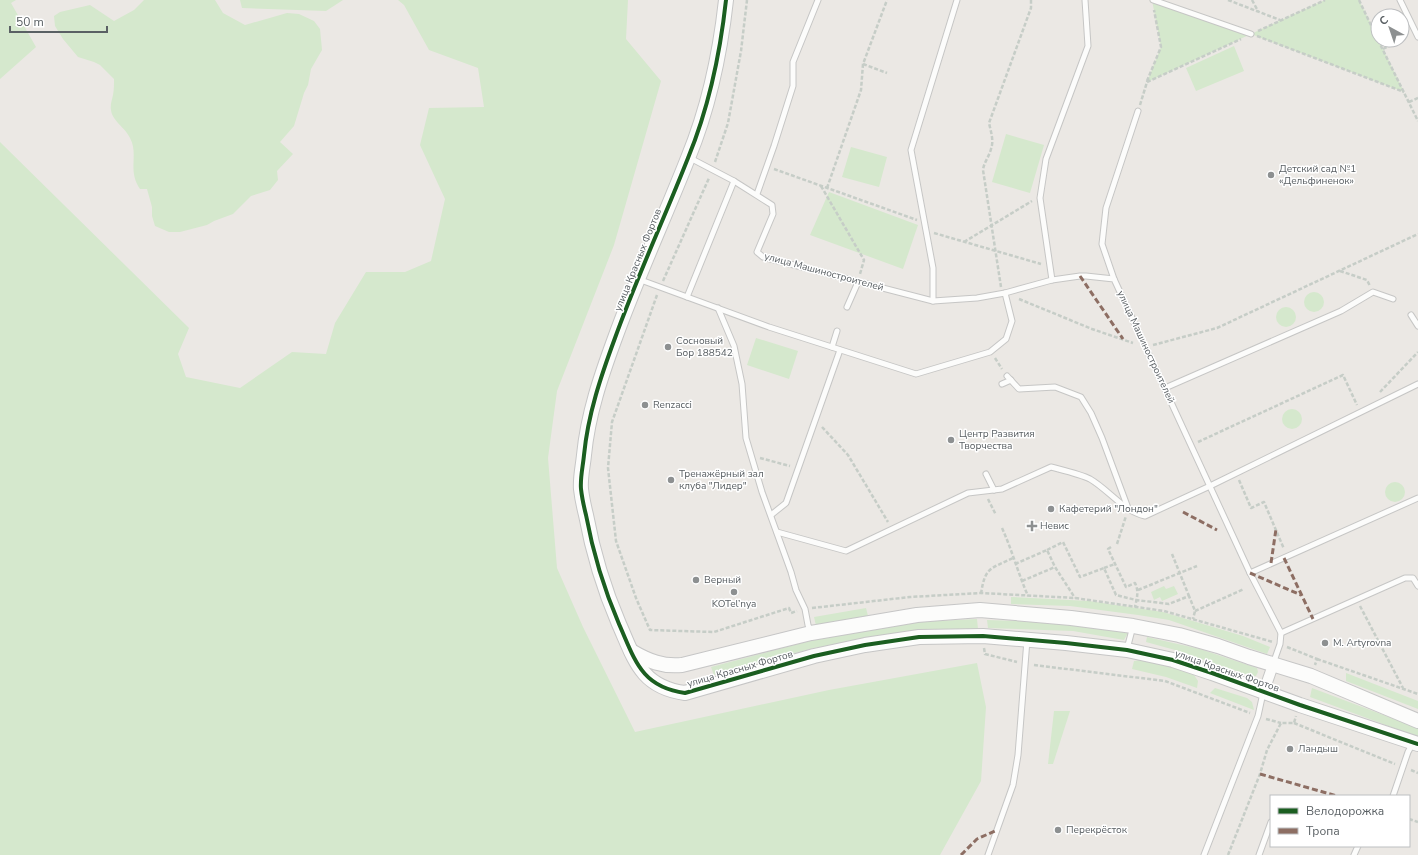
<svg xmlns="http://www.w3.org/2000/svg" width="1418" height="855" viewBox="0 0 1418 855" font-family="'Nunito Sans',sans-serif">
  <rect width="100%" height="100%" fill="#ebe8e4"/>
  <!-- green -->
  <g fill="#d5e8cd">
    <path d="M 0,0 L 16,0 L 11,3 L 36,47 L 0,79 Z"/>
    <path d="M 144,0 L 215,0 L 223,13 L 245,25 L 287,13 L 299,14 L 314,21 L 320,29 L 322,50 L 311,69 L 308,85 L 304,93 L 294,126 L 280,142 L 293,154 L 277,171 L 278,180 L 270,190 L 251,196 L 233,214 L 214,221 L 207,225 L 180,232 L 169,232 L 155,226 L 152,216 L 152,207 L 147,189 L 140,189 C 127,170 139,155 130,138 C 126,128 112,121 111,110 C 110,105 112,100 113,95 C 114,90 114,84 114,79 L 100,65 L 94,62 L 78,57 L 63,39 L 55,26 L 54,16 L 60,12 L 90,5 L 114,21 L 134,10 Z"/>
    <path d="M 240,0 L 343,0 L 326,11 L 242,8 Z"/>
    <path d="M 398,0 L 628,0 L 626,39 L 661,81 L 614,245 L 557,391 L 548,458 L 557,568 L 583,627 L 635,732 L 829,690 L 977,663 L 986,707 L 981,781 L 940,855 L 0,855 L 0,142 L 189,328 L 178,354 L 186,377 L 240,388 L 292,352 L 326,354 L 335,323 L 366,272 L 405,272 L 431,261 L 445,199 L 420,145 L 429,108 L 484,107 L 478,68 L 429,50 L 404,5 Z"/>
    <path d="M 1152,0 L 1251,34 L 1325,0 L 1359,0 L 1404,92 L 1251,34 L 1147,82 L 1161,47 Z"/>
    <path d="M 1234,46 L 1244,71 L 1196,91 L 1186,68 Z"/>
    <path d="M 1006,134 L 1044,145 L 1030,193 L 992,182 Z"/>
    <path d="M 851,147 L 887,157 L 879,187 L 842,177 Z"/>
    <path d="M 829,192 L 918,225 L 903,269 L 810,235 Z"/>
    <circle cx="1314" cy="302" r="10"/>
    <circle cx="1286" cy="317" r="10"/>
    <path d="M 756,338 L 798,351 L 789,379 L 747,365 Z"/>
    <circle cx="1292" cy="419" r="10"/>
    <circle cx="1395" cy="492" r="10"/>
    <path d="M 1164,586 L 1166,589 L 1174,586 L 1178,594 L 1162,601 L 1160,597 L 1154,600 L 1151,592 Z"/>
    <path d="M 1011,597 L 1089,601 L 1163,612 L 1243,636 L 1270,647 L 1267,654 L 1169,620 L 1138,615 L 1070,606 L 1011,604 Z"/>
    <path d="M 866,608 L 869,620 L 817,630 L 814,617 Z"/>
    <path d="M 977,619 L 978,629 L 918,631 L 814,648 L 714,675 L 711,667 L 813,640 L 916,622 Z"/>
    <path d="M 987,620 L 1075,623 L 1129,631 L 1124,640 L 1073,631 L 988,628 Z"/>
    <path d="M 1147,637 L 1200,649 L 1257,668 L 1258,672 L 1256,676 L 1251,676 L 1175,650 L 1146,642 Z"/>
    <path d="M 1141,660 L 1168,666 L 1194,675 L 1198,681 L 1197,688 L 1166,677 L 1132,669 L 1134,661 Z"/>
    <path d="M 1346,673 L 1418,701 L 1418,709 L 1346,681 Z"/>
    <path d="M 1215,688 L 1247,698 L 1252,702 L 1254,710 L 1210,693 Z"/>
    <path d="M 1312,688 L 1418,728 L 1418,737 L 1310,697 Z"/>
    <path d="M 1054,711 L 1070,711 L 1053,764 L 1048,764 Z"/>
  </g>
  <g fill="none" stroke-linecap="round" stroke-linejoin="round">
    <defs>
      <g id="lane">
        <path d="M 1153,0 L 1251,34"/>
        <path d="M 1400,0 L 1418,37"/>
        <path d="M 690,158 L 734,181 L 772,205 L 773,214 L 757,252 L 763,257 L 933,301 L 977,298 L 1005,293 L 1052,280 L 1080,276 L 1086,276 L 1114,279 L 1250,573 L 1281,633 L 1280,644 L 1273,664"/>
        <path d="M 757,194 L 774,146 L 793,86 L 793,62 L 818,0"/>
        <path d="M 638,279 L 769,327 L 916,374 L 990,352 L 1006,339 L 1012,321 L 1005,293"/>
        <path d="M 1114,279 L 1102,244 L 1106,208 L 1138,111"/>
        <path d="M 1052,280 L 1040,198 L 1046,159 L 1088,46 L 1085,0"/>
        <path d="M 687,297 L 734,181"/>
        <path d="M 933,301 L 933,268 L 911,150 L 957,0"/>
        <path d="M 847,307 L 858,282"/>
        <path d="M 718,308 L 734,346 L 742,384 L 746,438 L 762,492 L 791,572 L 796,590 L 805,609 L 808,625 L 811,632"/>
        <path d="M 1411,315 L 1418,326"/>
        <path d="M 832,347 L 837,331"/>
        <path d="M 1007,376 L 1019,389 L 1055,387 L 1081,397 L 1091,413 L 1102,438 L 1128,508"/>
        <path d="M 1002,384 L 1011,380"/>
        <path d="M 1165,388 L 1341,311 L 1373,292 L 1393,299"/>
        <path d="M 986,474 L 994,490"/>
        <path d="M 771,515 L 786,503 L 840,350"/>
        <path d="M 777,532 L 846,551 L 968,493 L 1002,489 L 1051,467 C 1062,470 1080,474 1090,479 C 1109,490 1123,511 1145,516 L 1210,486 L 1418,384"/>
        <path d="M 1250,573 L 1418,498"/>
        <path d="M 1281,633 L 1405,578 L 1413,578 L 1418,586"/>
        <path d="M 1127,649 L 1133,626"/>
        <path d="M 1393,796 L 1408,752 L 1413,743"/>
        <path d="M 988,855 L 1013,785 L 1018,755 L 1027,640"/>
        <path d="M 1204,855 L 1258,716 L 1263,693"/>
        <path d="M 1259,855 L 1271,822"/>
        <path d="M 1354,855 L 1358,846"/>
      </g>
      <path id="street" d="M 1264,691 L 1273,665"/>
      <g id="secondary">
        <path d="M 726,0 C 720,55 709,107 688,158 C 664,219 637,277 615,338 C 601,376 588,414 584,455 C 583,466 580,478 581,489 C 582,498 584,507 586,515 C 593,553 604,589 619,624 C 635,660 641,687 685,693 L 814,656 L 865,645 L 919,637 L 983,636 L 1066,643 L 1127,650 L 1173,660 L 1212,673 L 1300,705 L 1418,744"/>
        <path d="M 631,651 C 648,661 663,667 682,665 L 811,633 L 917,615 L 980,610 L 1071,618 L 1133,626 L 1179,635 L 1218,646 L 1249,657 L 1311,676 L 1418,721"/>
      </g>
    </defs>
    <!-- lane casing -->
    <use href="#lane" stroke="#c6c6c5" stroke-width="7"/>
    <!-- street casing -->
    <use href="#street" stroke="#c6c6c5" stroke-width="12"/>
    <!-- secondary casing -->
    <use href="#secondary" stroke="#c6c6c6" stroke-width="16"/>
    <!-- path -->
    <g stroke="#c6cdc7" stroke-width="2.5" stroke-dasharray="4 2" stroke-linecap="butt">
      <path d="M 1228,0 L 1280,20"/>
      <path d="M 1252,0 L 1258,11"/>
      <path d="M 1359,0 L 1378,40"/>
      <path d="M 1258,31 L 1325,0"/>
      <path d="M 1257,36 L 1404,92"/>
      <path d="M 1378,40 L 1418,121"/>
      <path d="M 1383,49 L 1401,40"/>
      <path d="M 863,64 L 887,73"/>
      <path d="M 1147,81 L 1161,47 L 1154,10"/>
      <path d="M 1409,102 L 1418,98"/>
      <path d="M 1140,105 L 1147,82 L 1241,39"/>
      <path d="M 715,162 L 728,123 L 741,51 L 747,0"/>
      <path d="M 774,169 L 917,220"/>
      <path d="M 821,186 L 864,260 L 860,274"/>
      <path d="M 827,188 L 861,90 L 863,64 L 887,0"/>
      <path d="M 934,233 L 1041,264"/>
      <path d="M 964,242 L 1032,201"/>
      <path d="M 1340,271 L 1367,280 L 1370,286"/>
      <path d="M 663,281 L 709,178"/>
      <path d="M 1001,287 L 983,170 C 984,162 989,157 991,149 C 994,141 991,132 989,123 L 1031,8 L 1031,0"/>
      <path d="M 657,295 L 612,422 L 608,468 L 616,541 L 636,598 L 650,630 L 714,632 L 789,608 L 791,613 L 797,611"/>
      <path d="M 1019,299 L 1092,329 L 1133,343"/>
      <path d="M 1153,345 L 1217,328 L 1418,234"/>
      <path d="M 995,358 L 1002,369"/>
      <path d="M 1380,392 L 1418,352"/>
      <path d="M 822,427 L 848,455 L 888,522"/>
      <path d="M 1198,442 L 1343,375 L 1357,405"/>
      <path d="M 760,458 L 790,466"/>
      <path d="M 1239,480 L 1251,508 L 1264,502 L 1284,549"/>
      <path d="M 988,499 L 996,515"/>
      <path d="M 1002,528 C 1012,550 1018,573 1028,596"/>
      <path d="M 1117,544 L 1126,516"/>
      <path d="M 1111,547 L 1108,549 L 1126,587 L 1135,583 C 1139,591 1137,598 1135,607"/>
      <path d="M 1047,550 L 1063,542 L 1080,577 L 1104,568 L 1116,595 L 1136,600 L 1169,604 L 1189,596 L 1195,611 L 1193,619"/>
      <path d="M 1172,554 L 1189,596"/>
      <path d="M 1015,564 L 1047,550 L 1055,567 L 1075,598"/>
      <path d="M 1104,568 L 1115,564"/>
      <path d="M 1022,581 L 1055,567"/>
      <path d="M 1138,590 L 1197,566"/>
      <path d="M 981,594 C 985,567 990,569 1013,558"/>
      <path d="M 1360,606 L 1403,688"/>
      <path d="M 812,608 L 910,597 L 981,593 L 1075,598 L 1164,611 L 1273,642"/>
      <path d="M 1195,611 L 1244,589"/>
      <path d="M 1287,647 L 1317,659 L 1315,665"/>
      <path d="M 984,648 L 985,654 L 1017,662"/>
      <path d="M 1317,659 L 1418,694"/>
      <path d="M 1034,665 L 1165,681 L 1250,713"/>
      <path d="M 1266,719 L 1281,723"/>
      <path d="M 1294,723 L 1395,764"/>
      <path d="M 1411,770 L 1418,773"/>
      <path d="M 1409,819 L 1418,822"/>
      <path d="M 1228,855 L 1260,774 L 1267,750 L 1281,723 L 1294,723 L 1296,716"/>
    </g>
    <!-- lane -->
    <use href="#lane" stroke="#fcfcfb" stroke-width="5"/>
    <!-- street -->
    <use href="#street" stroke="#fcfcfb" stroke-width="10"/>
    <!-- secondary -->
    <use href="#secondary" stroke="#fcfcfb" stroke-width="14"/>
    <!-- quiet -->
    <g stroke="#8d6e63" stroke-width="3" stroke-dasharray="6 3" stroke-linecap="butt">
      <path d="M 1080,276 L 1123,339"/>
      <path d="M 1183,512 L 1217,530"/>
      <path d="M 1284,558 L 1313,619"/>
      <path d="M 1271,563 L 1276,529"/>
      <path d="M 1250,573 L 1301,595"/>
      <path d="M 1260,774 L 1337,796"/>
      <path d="M 961,855 L 977,839 L 997,830"/>
    </g>
    <defs>
      <path id="cycleway" d="M 726,0 C 720,55 709,107 688,158 C 664,219 637,277 615,338 C 601,376 588,414 584,455 C 583,466 580,478 581,489 C 582,498 584,507 586,515 C 593,553 604,589 619,624 C 635,660 641,687 685,693 L 814,656 L 865,645 L 919,637 L 983,636 L 1066,643 L 1127,650 L 1173,660 L 1212,673 L 1300,705 L 1418,744"/>
    </defs>
    <!-- cycleway casing -->
    <use href="#cycleway" stroke="#fff" stroke-width="6"/>
    <!-- cycleway -->
    <use href="#cycleway" stroke="#1b5e20" stroke-width="4"/>
  </g>
  <!-- markers -->
  <g fill="#8d9091" stroke="#fff" stroke-width="1.5">
    <circle cx="1271" cy="175" r="4"/>
    <circle cx="668" cy="347" r="4"/>
    <circle cx="645" cy="405" r="4"/>
    <circle cx="951" cy="440" r="4"/>
    <circle cx="671" cy="480" r="4"/>
    <circle cx="1051" cy="509" r="4"/>
    <path d="M1030 520h4v4h4v4h-4v4h-4v-4h-4v-4h4z"/>
    <circle cx="696" cy="580" r="4"/>
    <circle cx="734" cy="592" r="4"/>
    <circle cx="1325" cy="643" r="4"/>
    <circle cx="1290" cy="749" r="4"/>
    <circle cx="1058" cy="830" r="4"/>
  </g>
  <g text-anchor="middle" dominant-baseline="central" stroke-width="3" stroke-linejoin="round" paint-order="stroke">
    <!-- poi labels -->
    <g font-size="10" fill="#5a6064" stroke="#fff" text-anchor="start">
      <text x="1279" y="169">Детский сад №1<tspan x="1279" dy="12">«Дельфиненок»</tspan></text>
      <text x="676" y="341">Сосновый<tspan x="676" dy="12">Бор 188542</tspan></text>
      <text x="653" y="405">Renzacci</text>
      <text x="959" y="434">Центр Развития<tspan x="959" dy="12">Творчества</tspan></text>
      <text x="679" y="474">Тренажёрный зал<tspan x="679" dy="12">клуба "Лидер"</tspan></text>
      <text x="1059" y="509">Кафетерий "Лондон"</text>
      <text x="1040" y="526">Невис</text>
      <text x="704" y="580">Верный</text>
      <text x="734" y="604" text-anchor="middle">KOTel’nya</text>
      <text x="1333" y="643">M. Artyrovna</text>
      <text x="1298" y="749">Ландыш</text>
      <text x="1066" y="830">Перекрёсток</text>
    </g>
    <!-- street labels -->
    <g font-size="10" fill="#5a6064" stroke="#fff">
      <text transform="translate(638 260) rotate(-68)">улица Красных Фортов</text>
      <text transform="translate(824 272) rotate(15)">улица Машиностроителей</text>
      <text transform="translate(1146 347) rotate(65)">улица Машиностроителей</text>
      <text transform="translate(740 669) rotate(-16)">улица Красных Фортов</text>
      <text transform="translate(1227 671) rotate(19)">улица Красных Фортов</text>
    </g>
  </g>
  <!-- legend -->
  <rect x="1270" y="795" width="140" height="52" fill="#ffffff" stroke="#bdbfc1"/>
  <rect x="1278" y="808" width="20" height="6" fill="#1b5e20" stroke="#bdbfc1"/>
  <text x="1306" y="815" font-size="12" fill="#5a6064">Велодорожка</text>
  <rect x="1278" y="828" width="20" height="6" fill="#8d6e63" stroke="#bdbfc1"/>
  <text x="1306" y="835" font-size="12" fill="#5a6064">Тропа</text>
  <!-- north arrow -->
  <g transform="translate(1390 28) rotate(320)"><circle r="19" fill="#ffffff" stroke="#bdbfc1"/>
  <path d="M0-3L7 15L0 10L-7 15Z" fill="#8d9091"/>
  <text y="-6" font-size="11" font-weight="bold" text-anchor="middle" fill="#5a6064">С</text>
  </g>
  <!-- scale -->
  <path d="M10 26v6h97v-6" fill="none" stroke="#5a6064" stroke-width="2"/>
  <text x="16" y="26" font-size="12" fill="#5a6064" stroke="#ffffff" stroke-width="3" paint-order="stroke">50 m</text>
</svg>
